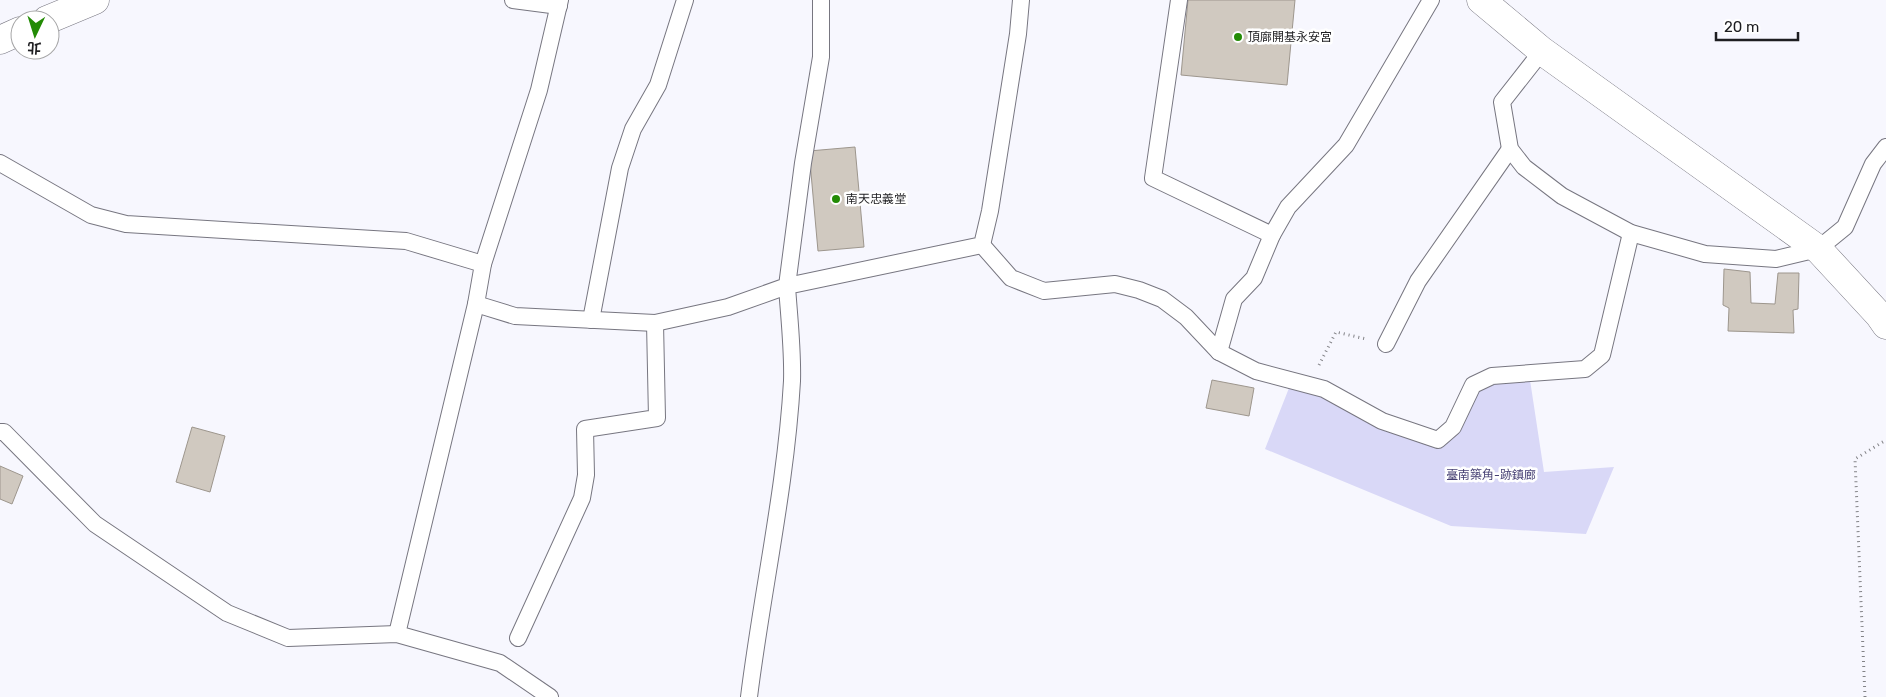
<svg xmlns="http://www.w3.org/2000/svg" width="1886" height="697" viewBox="0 0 1886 697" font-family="Rubik,'Noto Sans TC',sans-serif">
  <rect width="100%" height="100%" fill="#f7f7fe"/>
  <!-- green -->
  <path fill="#d9d8f7" d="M 1530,380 L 1544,472 L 1614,467 L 1586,534 L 1451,526 L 1265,449 L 1289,388 L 1322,394 L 1443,446 L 1461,430 L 1479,391 L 1500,381 Z"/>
  <!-- building -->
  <g fill="#d0c9c0" stroke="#9d968d">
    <path d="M 1188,0 L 1295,0 L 1287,85 L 1181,75 Z"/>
    <path d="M 855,147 L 864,247 L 818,251 L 809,151 Z"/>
    <path d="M 1724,269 L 1750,272 L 1751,303 L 1775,304 L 1778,273 L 1799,273 L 1798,309 L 1793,310 L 1794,333 L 1728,331 L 1729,308 L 1723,305 Z"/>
    <path d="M 1212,380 L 1254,388 L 1249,416 L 1206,408 Z"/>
    <path d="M 192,427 L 225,436 L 210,492 L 176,482 Z"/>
    <path d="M 0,466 L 23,476 L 12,504 L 0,499 Z"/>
  </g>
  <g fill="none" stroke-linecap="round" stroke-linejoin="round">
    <defs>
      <g id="lane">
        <path d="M 513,0 L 559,6"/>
        <path d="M 1179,0 L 1153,178 L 1272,235"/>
        <path d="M 1542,51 L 1502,102 L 1510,149 L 1524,167 L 1562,196 L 1631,233 L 1705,254 L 1776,259 L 1818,249 L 1845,227 L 1873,164 L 1886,147"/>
        <path d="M 0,163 L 91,215 L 126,224 L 406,241 L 483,264"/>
        <path d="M 982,245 L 1011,278 L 1044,291 L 1115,284 L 1139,290 L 1162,299 L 1186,317 L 1219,352 L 1256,371 L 1324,389 L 1382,421 L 1438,440 L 1453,427 L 1473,385 L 1492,376 L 1585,369 L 1602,355 L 1631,233"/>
        <path d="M 476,304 L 515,316 L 655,323 L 728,307 L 787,286 L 803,163 L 821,57 L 821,0"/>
        <path d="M 591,320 L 620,168 L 633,129 L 658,85 L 685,0"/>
        <path d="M 1386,344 L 1418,281 L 1510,149"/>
        <path d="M 1219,352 L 1234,299 L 1254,278 L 1272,235 L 1288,207 L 1346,145 L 1431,0"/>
        <path d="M 0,432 L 4,432 L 95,524 L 227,613 L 288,638 L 397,634 L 500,663 L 550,697"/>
        <path d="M 397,634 L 476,304 L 483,264 L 539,90 L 560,0"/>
        <path d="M 518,638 L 582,498 L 586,475 L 585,429 L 657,418 L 655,323"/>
        <path d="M 749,697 C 762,592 786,487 792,381 C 793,350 789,317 787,286 L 982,245 L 990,211 L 1018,34 L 1021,0"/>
      </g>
      <g id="secondary">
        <path d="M 1481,0 L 1542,51 L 1818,249 L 1879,315 L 1886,325"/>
        <path d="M 47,20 L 95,0"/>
        <path d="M 0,40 L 20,31"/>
      </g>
    </defs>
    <!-- lane casing -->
    <use href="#lane" stroke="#777680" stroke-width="18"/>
    <!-- secondary casing -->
    <use href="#secondary" stroke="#777680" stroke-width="29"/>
    <!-- path -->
    <g stroke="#828286" stroke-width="3" stroke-dasharray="1 4" stroke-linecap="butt">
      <path d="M 1319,365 L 1336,332 L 1366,339"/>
      <path d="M 1865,697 L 1855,459 L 1886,440"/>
    </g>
    <!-- lane -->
    <use href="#lane" stroke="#fff" stroke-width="16"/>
    <!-- secondary -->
    <use href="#secondary" stroke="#fff" stroke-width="28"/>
  </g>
  <!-- markers -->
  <g fill="#238b05" stroke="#fff" stroke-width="2">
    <circle cx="1238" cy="37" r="5"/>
    <circle cx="836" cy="199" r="5"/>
  </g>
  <g text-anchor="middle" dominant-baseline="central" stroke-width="5" stroke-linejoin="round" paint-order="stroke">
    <!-- poi labels -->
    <g font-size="12" fill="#1e1e21" stroke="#fff" text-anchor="start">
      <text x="1248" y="37">頂廍開基永安宮</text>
      <text x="846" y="199">南天忠義堂</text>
    </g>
    <!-- park labels -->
    <g font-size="12" fill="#453f73" stroke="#fff">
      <text x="1491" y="475">臺南築角-跡鎮廊</text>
    </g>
  </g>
  <!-- north arrow -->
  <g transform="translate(35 35) rotate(184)"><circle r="24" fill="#ffffff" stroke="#a5a5a6"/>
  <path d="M0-4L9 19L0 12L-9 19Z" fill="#238b05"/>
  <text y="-8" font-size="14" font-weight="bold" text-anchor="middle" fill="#1e1e21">北</text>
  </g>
  <!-- scale -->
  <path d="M1716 32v8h82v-8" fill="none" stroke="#1e1e21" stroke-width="2.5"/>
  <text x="1724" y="32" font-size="15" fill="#1e1e21" stroke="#ffffff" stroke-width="4" paint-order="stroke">20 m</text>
</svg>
